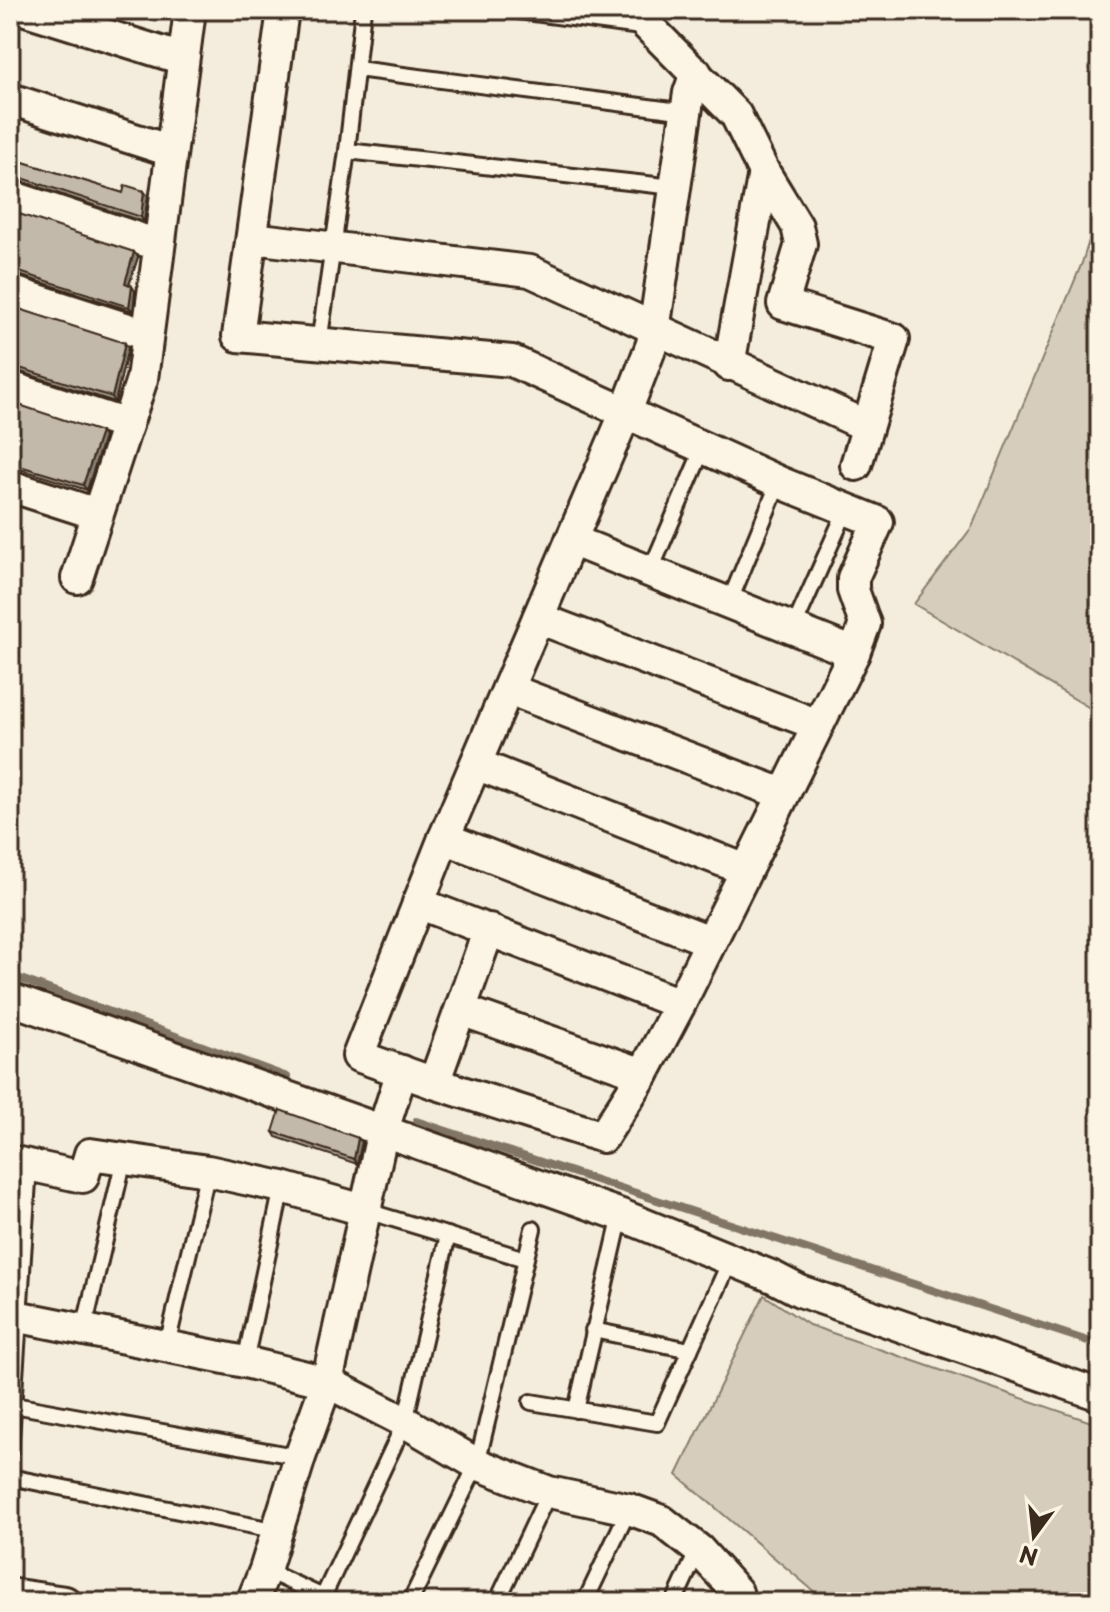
<svg xmlns="http://www.w3.org/2000/svg" width="1110" height="1612" viewBox="0 0 1110 1612" font-family="'Playpen Sans',sans-serif">
  <rect width="100%" height="100%" fill="#f4eddd"/>
  <filter id="ink" filterUnits="userSpaceOnUse"><feTurbulence type="fractalNoise" baseFrequency=".0125" numOctaves="2"/><feDisplacementMap in="SourceGraphic" scale="16" xChannelSelector="R" yChannelSelector="G"/><feConvolveMatrix kernelMatrix="1 2 1 2 8 2 1 2 1" color-interpolation-filters="sRGB"/></filter>
  <g filter="url(#ink)">
    <!-- green -->
    <g fill="#d6cdbd" stroke="#887c6e" stroke-width="2">
      <path d="M 1100,205 L 1100,714 L 914,604 L 972,527 L 1082,263 Z"/>
      <path d="M 764,1295 L 809,1325 L 1100,1425 L 1100,1602 L 833,1602 L 817,1594 L 677,1475 Z"/>
    </g>
    <g fill="none" stroke-linecap="round" stroke-linejoin="round">
      <!-- stream -->
      <g stroke="#817466" stroke-width="8">
        <path d="M 10,975 L 287,1077"/>
        <path d="M 416,1121 L 1100,1345"/>
      </g>
      <defs>
        <g id="service">
          <path d="M 511,10 L 641,27"/>
          <path d="M 357,69 L 687,112"/>
          <path d="M 347,151 L 674,187"/>
          <path d="M 319,343 L 347,151 L 363,10"/>
          <path d="M 650,572 L 703,448"/>
          <path d="M 729,603 L 779,482"/>
          <path d="M 793,629 L 846,510"/>
          <path d="M 367,1211 L 525,1259"/>
          <path d="M 84,1329 L 124,1159"/>
          <path d="M 593,1330 L 690,1350"/>
          <path d="M 167,1345 L 208,1171"/>
          <path d="M 245,1362 L 282,1187"/>
          <path d="M 531,1402 L 657,1423 L 731,1259"/>
          <path d="M 14,1405 L 300,1457"/>
          <path d="M 576,1410 L 621,1215"/>
          <path d="M 10,1453 L 29,1166"/>
          <path d="M 10,1477 L 278,1531"/>
          <path d="M 265,1570 L 334,1602"/>
          <path d="M 323,1597 L 405,1422 L 448,1235"/>
          <path d="M 410,1602 L 477,1464 L 533,1229"/>
          <path d="M 497,1602 L 549,1492"/>
          <path d="M 585,1602 L 629,1509"/>
          <path d="M 674,1602 L 698,1550"/>
        </g>
        <g id="minor">
          <path d="M 26,10 L 183,59"/>
          <path d="M 283,10 L 238,336 L 512,361 L 779,482 L 878,522 L 853,578 L 853,590 L 865,624 L 854,653 L 680,1004 L 643,1074 L 603,1137 L 434,1083 L 358,1056 L 444,838 L 625,414 L 652,344 L 689,93 L 696,73"/>
          <path d="M 632,10 L 736,115 L 764,172 L 797,226 L 801,244 L 783,304 L 894,339 L 856,465"/>
          <path d="M 10,99 L 171,151"/>
          <path d="M 10,196 L 158,245"/>
          <path d="M 252,238 L 530,271 L 867,426"/>
          <path d="M 10,291 L 147,335"/>
          <path d="M 729,365 L 764,172"/>
          <path d="M 10,387 L 127,425"/>
          <path d="M 10,486 L 97,514"/>
          <path d="M 571,540 L 854,653"/>
          <path d="M 77,578 L 142,379 L 190,10"/>
          <path d="M 538,618 L 818,725"/>
          <path d="M 508,689 L 783,794"/>
          <path d="M 476,764 L 746,870"/>
          <path d="M 444,838 L 710,941"/>
          <path d="M 418,903 L 680,1004"/>
          <path d="M 10,999 L 621,1215 L 773,1277 L 800,1291 L 1100,1395"/>
          <path d="M 461,1010 L 643,1074"/>
          <path d="M 434,1083 L 489,929"/>
          <path d="M 10,1161 L 83,1177 L 90,1154 L 208,1171 L 282,1187 L 367,1211"/>
          <path d="M 10,1315 L 245,1362 L 327,1382 L 405,1422 L 477,1464 L 549,1492 L 629,1509 L 662,1521 L 699,1550 L 737,1592 L 739,1602"/>
          <path d="M 10,1594 L 65,1602"/>
          <path d="M 252,1602 L 265,1570 L 300,1457 L 327,1382 L 383,1130 L 402,1071"/>
        </g>
      </defs>
      <!-- service casing -->
      <use href="#service" stroke="#3b2a1e" stroke-width="20"/>
      <!-- minor casing -->
      <use href="#minor" stroke="#3b2a1e" stroke-width="36"/>
      <!-- service -->
      <use href="#service" stroke="#fcf5e5" stroke-width="14"/>
      <!-- minor -->
      <use href="#minor" stroke="#fcf5e5" stroke-width="30"/>
    </g>
    <!-- wall -->
    <g fill="#a89f92" stroke="#3b2a1e" stroke-width="2">
      <path d="M 10,158 L 123,193 L 148,196 L 144,222 L 15,179 L 10,178 Z"/>
      <path d="M 10,211 L 138,257 L 129,285 L 135,291 L 133,311 L 15,274 L 10,273 Z"/>
      <path d="M 10,306 L 128,348 L 115,402 L 15,370 L 10,370 Z"/>
      <path d="M 10,402 L 104,437 L 87,490 L 10,466 Z"/>
      <path d="M 273,1132 L 358,1138 L 362,1142 L 357,1164 L 276,1137 Z"/>
    </g>
    <!-- shaded-wall -->
    <g fill="#888277" stroke="#3b2a1e" stroke-width="2">
      <path d="M 144,191 L 148,196 L 144,222 L 141,217 Z"/>
      <path d="M 134,252 L 138,257 L 128,288 L 125,283 Z"/>
      <path d="M 132,286 L 135,291 L 133,311 L 129,307 Z"/>
      <path d="M 125,343 L 128,348 L 115,402 L 112,397 Z"/>
      <path d="M 101,432 L 104,437 L 87,490 L 83,485 Z"/>
      <path d="M 358,1138 L 362,1142 L 357,1164 L 354,1159 Z"/>
    </g>
    <!-- building -->
    <g fill="#c3b9aa" stroke="#3b2a1e" stroke-width="2">
      <path d="M 10,158 L 123,193 L 125,185 L 144,191 L 141,217 L 10,174 Z"/>
      <path d="M 10,211 L 134,252 L 125,283 L 132,286 L 129,307 L 10,269 Z"/>
      <path d="M 10,306 L 125,343 L 112,397 L 10,365 Z"/>
      <path d="M 10,402 L 101,432 L 83,485 L 10,463 Z"/>
      <path d="M 280,1110 L 358,1138 L 354,1159 L 273,1132 Z"/>
    </g>
  </g>
  <!-- margin -->
  <rect width="1110" height="1612" fill="none" stroke="#fcf5e5" stroke-width="40"/>
  <rect x="20" y="20" width="1070" height="1572" fill="none" stroke="#3b2a1e" stroke-width="3" filter="url(#ink)"/>
  <!-- north arrow -->
  <g transform="translate(1034 1536) rotate(195)" stroke="#fcf5e5" stroke-width="6" paint-order="stroke">
  <path d="M0-6L14 30L0 20L-14 30Z" fill="#3b2a1e"/>
  <text y="-12" font-size="22" font-weight="bold" text-anchor="middle" fill="#3b2a1e">N</text>
  </g>
</svg>
